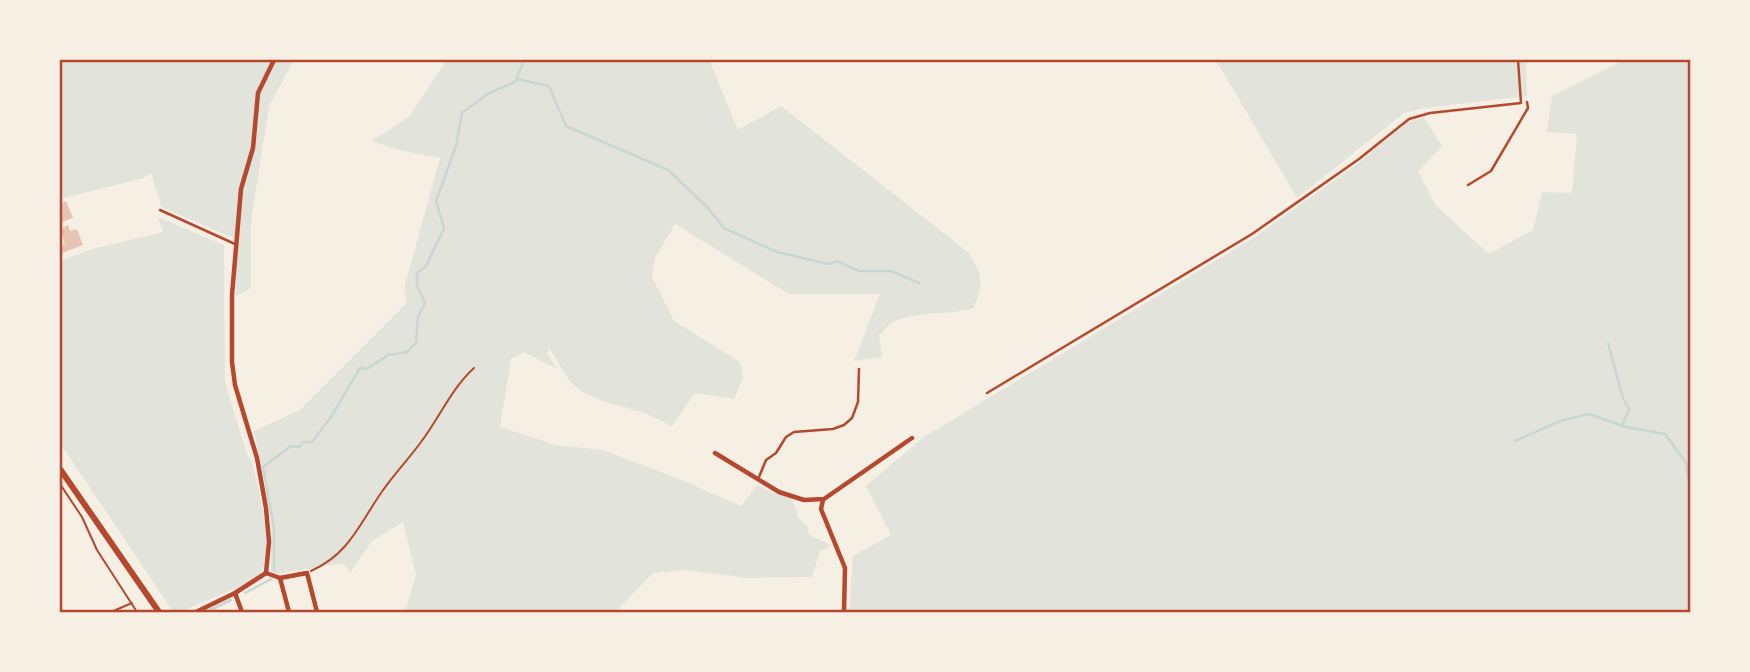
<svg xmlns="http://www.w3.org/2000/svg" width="1750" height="672" viewBox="0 0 1750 672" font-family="'Source Sans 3',sans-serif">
  <rect width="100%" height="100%" fill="#f6efe4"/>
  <!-- green -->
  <g fill="#e2e4dc">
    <path d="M 60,60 L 294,60 L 269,106 L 251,222 L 251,288 L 236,296 L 236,239 L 161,207 L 151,173 L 143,178 L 60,199 Z"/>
    <path d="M 447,60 L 709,60 L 738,130 L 781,106 L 968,252 C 982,274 985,284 973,308 C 948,316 915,310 891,323 C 887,326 883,332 879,335 L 882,357 L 854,361 L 880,294 L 789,294 L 675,224 L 655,258 L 652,277 L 674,321 L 740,362 L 743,378 L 734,399 L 695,393 L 672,426 L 645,413 L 602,401 L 581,391 L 570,382 L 549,348 L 547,353 L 557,369 L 524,352 L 511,359 L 500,427 L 556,445 L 603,450 L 679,479 L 741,506 L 757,485 L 773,493 L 792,499 L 799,518 L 807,526 L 809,535 L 832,545 L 820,551 L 812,577 L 748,578 L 686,570 L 653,573 L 615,612 L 405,612 L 416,575 L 403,522 L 372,541 L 350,573 L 343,563 L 276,574 L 271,571 L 271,516 L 254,431 L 300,410 L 407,303 L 404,288 L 440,158 L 399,150 L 371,141 L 409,117 Z"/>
    <path d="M 1216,60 L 1526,60 L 1527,96 L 1425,108 L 1404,113 L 1297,198 Z"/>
    <path d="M 1624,60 L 1690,60 L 1690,612 L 849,612 L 853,556 L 891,535 L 866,486 L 924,437 L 1255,237 L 1356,165 L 1409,121 L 1424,118 L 1442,146 L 1418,171 L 1436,206 L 1489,254 L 1533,230 L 1542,192 L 1572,193 L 1577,134 L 1547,132 L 1552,96 Z"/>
    <path d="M 158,217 L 224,245 L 225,383 L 246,451 L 252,462 C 258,486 275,553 260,573 C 258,576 255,578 252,581 L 180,612 L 173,612 L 60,443 L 60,261 L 89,250 L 163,232 Z"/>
  </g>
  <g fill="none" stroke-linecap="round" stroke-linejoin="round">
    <!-- stream -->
    <g stroke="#c9d6d2" stroke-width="2.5">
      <path d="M 517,79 L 549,86 L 566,126 L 668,170 L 707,207 L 724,228 L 777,252 L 828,264 L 837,261 L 859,271 L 891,271 L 919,283"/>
      <path d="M 1608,343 L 1623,398 L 1629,409 L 1622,426"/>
      <path d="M 1515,441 L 1560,421 L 1589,414 L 1626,427 L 1665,434 L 1686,463 L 1688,478 L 1690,480"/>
      <path d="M 274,571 L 274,528 L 263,467 L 291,446 L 299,447 L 303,442 L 312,442 L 331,417 L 360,368 L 367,369 L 388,355 L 407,352 L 416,343 L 418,317 L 425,303 L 417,286 L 417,273 L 426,266 L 444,228 L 436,201 L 456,146 L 462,113 L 487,94 L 515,82 L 524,60"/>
      <path d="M 245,593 L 271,579"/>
      <path d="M 206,612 L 231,600"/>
    </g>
  </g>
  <!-- building -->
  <g fill="#e6c5b7">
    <path d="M 66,201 L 73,218 L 62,222 L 60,204 Z"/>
    <path d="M 68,225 L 70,231 L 77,229 L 83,245 L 60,254 L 60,246 L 65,244 L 60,229 Z"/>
  </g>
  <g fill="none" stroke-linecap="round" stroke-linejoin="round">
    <!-- path -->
    <g stroke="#b5482f" stroke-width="2">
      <path d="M 60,484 L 82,517 L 97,550 L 137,612"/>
      <path d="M 311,571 C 349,554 359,525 381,493 C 393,475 408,460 421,442 C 440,417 451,389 474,368"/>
      <path d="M 111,612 L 132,603"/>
    </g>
    <!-- service -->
    <g stroke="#b5482f" stroke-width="2.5">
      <path d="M 1468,185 L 1491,171 L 1528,108 L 1527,102"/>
      <path d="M 160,210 L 235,244"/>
      <path d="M 987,393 L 1252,234 L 1359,159 L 1409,119 L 1430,113 L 1521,103 L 1518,60"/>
      <path d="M 759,477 L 766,460 L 776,453 L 786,437 L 794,432 L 833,429 L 844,425 L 852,418 L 858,402 L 859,369"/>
    </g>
    <!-- minor -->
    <g stroke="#b5482f" stroke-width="4.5">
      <path d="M 715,453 L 779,492 L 804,500 L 824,499 L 912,438"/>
      <path d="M 823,500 L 821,509 L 845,568 L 844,612"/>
      <path d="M 266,573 L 269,542 L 266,508 L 257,458 L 235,385 L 232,362 L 232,295 L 241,189 L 253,148 L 258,93 L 274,60"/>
      <path d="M 266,573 L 280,578 L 307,573 L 317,612"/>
      <path d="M 280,578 L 289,612"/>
      <path d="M 235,593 L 242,612"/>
      <path d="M 196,612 L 235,593 L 266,573"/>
    </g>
    <!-- secondary -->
    <path stroke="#b5482f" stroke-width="6" d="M 60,469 L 159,612"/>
  </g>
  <!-- border -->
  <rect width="1750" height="672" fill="none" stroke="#f6efe4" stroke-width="122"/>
  <rect x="61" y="61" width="1628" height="550" fill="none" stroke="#b5482f" stroke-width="2.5"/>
</svg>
